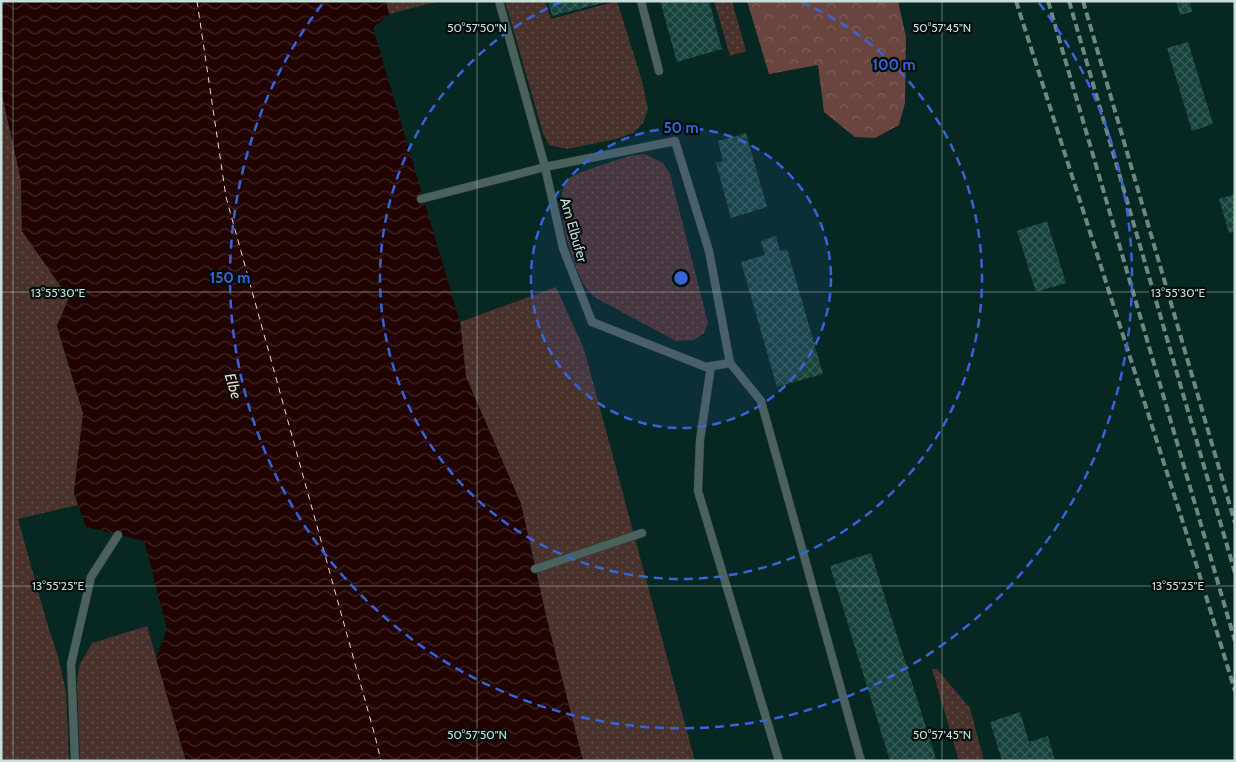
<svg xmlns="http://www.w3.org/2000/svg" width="1236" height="762" viewBox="0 0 1236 762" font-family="Cabin,sans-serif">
  <defs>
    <pattern id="grass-dots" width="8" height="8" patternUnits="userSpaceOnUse" patternTransform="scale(1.25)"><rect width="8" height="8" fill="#49312c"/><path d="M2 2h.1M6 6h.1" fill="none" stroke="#624e4a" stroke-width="1.8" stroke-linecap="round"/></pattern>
    <pattern id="forest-crowns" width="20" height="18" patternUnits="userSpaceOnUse" patternTransform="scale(1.25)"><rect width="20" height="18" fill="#6a443e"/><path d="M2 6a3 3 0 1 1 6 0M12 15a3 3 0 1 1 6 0" fill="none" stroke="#7e5f59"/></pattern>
    <pattern id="water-waves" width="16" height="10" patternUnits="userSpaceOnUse" patternTransform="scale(1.25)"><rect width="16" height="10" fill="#210302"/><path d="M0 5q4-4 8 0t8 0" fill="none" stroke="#402726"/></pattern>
    <pattern id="building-cross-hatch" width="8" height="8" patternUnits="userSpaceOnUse" patternTransform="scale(1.25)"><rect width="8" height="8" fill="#18423c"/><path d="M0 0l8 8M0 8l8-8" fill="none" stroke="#385d58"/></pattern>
  </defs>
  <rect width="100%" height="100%" fill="#062722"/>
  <!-- grass -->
  <g fill="url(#grass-dots)">
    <path d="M 386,1 L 440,1 L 389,14 Z"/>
    <path d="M 505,1 L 545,1 L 551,19 L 617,1 L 642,81 L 648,109 L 643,123 L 633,133 L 616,139 L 567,149 L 549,145 L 543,133 Z"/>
    <path d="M 714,1 L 732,1 L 746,51 L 730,56 Z"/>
    <path d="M 1,90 L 21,180 L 22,231 L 69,298 L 57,326 L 83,413 L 74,493 L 78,505 L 18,519 L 47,623 L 57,653 L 66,691 L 69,761 L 1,761 Z"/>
    <path d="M 645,154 L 663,163 L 670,174 L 708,323 L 704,333 L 694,340 L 676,341 L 594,297 C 590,293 587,289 584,285 C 572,263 551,200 568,179 C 572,174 620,159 629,156 C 634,155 640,155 645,154 Z"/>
    <path d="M 556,287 L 584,349 L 695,761 L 583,761 L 547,620 L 521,504 L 466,377 L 460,322 Z"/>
    <path d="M 147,626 L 186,761 L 80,761 L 77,683 L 79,666 L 92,643 Z"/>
    <path d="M 932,669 L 937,669 L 970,708 L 984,761 L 959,761 Z"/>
  </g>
  <!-- forest -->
  <path fill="url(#forest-crowns)" d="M 747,1 L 898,1 L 906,37 L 905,103 L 899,125 L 875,138 L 855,137 L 824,112 L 818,65 L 769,74 Z"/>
  <!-- water -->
  <path fill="url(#water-waves)" d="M 1,1 L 386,1 L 389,14 L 373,28 L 460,322 L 466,377 L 521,504 L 547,620 L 583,761 L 186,761 L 156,658 L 167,629 L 144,541 L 86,527 L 74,493 L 83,413 L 57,326 L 69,298 L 22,231 L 21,180 L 1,90 Z"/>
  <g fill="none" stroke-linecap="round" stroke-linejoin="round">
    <!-- ferry -->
    <path stroke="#fed3cb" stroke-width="1" stroke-dasharray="6 5" stroke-linecap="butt" d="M 197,1 L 226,197 L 375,736 L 381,761"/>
  </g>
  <!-- building -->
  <g fill="url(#building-cross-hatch)">
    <path d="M 548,1 L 605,1 L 606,2 L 552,16 Z"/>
    <path d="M 660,1 L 709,1 L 722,49 L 677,62 Z"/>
    <path d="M 1176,1 L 1190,1 L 1192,12 L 1180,15 Z"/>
    <path d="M 1188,42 L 1213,124 L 1192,131 L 1167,48 Z"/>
    <path d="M 746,133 L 767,207 L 731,218 L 716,163 L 723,161 L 718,141 Z"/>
    <path d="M 1235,194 L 1235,231 L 1229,233 L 1219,199 Z"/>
    <path d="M 1047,221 L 1066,283 L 1036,292 L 1017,231 Z"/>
    <path d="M 776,236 L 780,251 L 787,249 L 823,374 L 777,387 L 741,262 L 765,255 L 761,241 Z"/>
    <path d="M 871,553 L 936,759 L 931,761 L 890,761 L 830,566 Z"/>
    <path d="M 1020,712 L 1029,742 L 1048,736 L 1055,761 L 1002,761 L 990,722 Z"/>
  </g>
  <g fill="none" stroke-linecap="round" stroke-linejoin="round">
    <defs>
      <g id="service">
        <path d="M 499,1 L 545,167 L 563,248 L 592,322 L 706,367 L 730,363"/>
        <path d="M 641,1 L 659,71"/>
        <path d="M 421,199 L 545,167 L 675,141 L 709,251 L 730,363 L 761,401 L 861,761"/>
        <path d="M 711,366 L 700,440 L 698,491 L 779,761"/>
        <path d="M 535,569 L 642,533"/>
        <path d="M 75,761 L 71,664 L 91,577 L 118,535"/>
      </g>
    </defs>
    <!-- service casing -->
    <use href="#service" stroke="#25443f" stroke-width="9"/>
    <!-- service -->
    <use href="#service" stroke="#4c605c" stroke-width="8"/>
    <!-- rail -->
    <g stroke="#6d8883" stroke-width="4" stroke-dasharray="8 4" stroke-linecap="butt">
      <path d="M 1016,1 L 1194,557 L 1235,691"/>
      <path d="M 1048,1 L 1235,641"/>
      <path d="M 1069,1 L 1235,573"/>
      <path d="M 1083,1 L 1235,523"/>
    </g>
  </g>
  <!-- ticks -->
  <path fill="none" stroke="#c8ded9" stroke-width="1" stroke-opacity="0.45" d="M 13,1 L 13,761M 477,1 L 477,761M 942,1 L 942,761M 1,292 L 1235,292M 1,586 L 1235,586"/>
  <!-- distance rings -->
  <circle cx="681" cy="278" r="150" fill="#3764d8" fill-opacity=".12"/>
  <g fill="none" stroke="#3764d8" stroke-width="2.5" stroke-dasharray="9 6">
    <circle cx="681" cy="278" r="150"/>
    <path d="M801 2A301 301 0 1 1 561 2"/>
    <path d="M1039 3A451 451 0 1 1 323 3"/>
  </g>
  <g text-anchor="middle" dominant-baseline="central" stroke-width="4.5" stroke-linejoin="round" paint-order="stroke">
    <!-- street labels -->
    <g font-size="14" fill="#c8ded9" stroke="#010e0b">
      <text transform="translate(574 230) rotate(74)">Am Elbufer</text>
    </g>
    <!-- water labels -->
    <g font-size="15" font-style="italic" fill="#fed3cb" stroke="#010e0b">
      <text transform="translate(233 386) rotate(73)">Elbe</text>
    </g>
  </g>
  <g font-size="12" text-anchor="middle" fill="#c8ded9" stroke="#010e0b" stroke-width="4.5" stroke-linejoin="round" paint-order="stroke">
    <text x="477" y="32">50°57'50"N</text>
    <text x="942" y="32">50°57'45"N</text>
    <text x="1178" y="297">13°55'30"E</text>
    <text x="58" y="297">13°55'30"E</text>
    <text x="1178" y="590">13°55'25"E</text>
    <text x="58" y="590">13°55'25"E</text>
    <text x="477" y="739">50°57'50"N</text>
    <text x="942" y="739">50°57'45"N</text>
  </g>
  <circle cx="681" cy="278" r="8" fill="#3764d8" stroke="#010e0b" stroke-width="2.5"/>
  <g font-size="15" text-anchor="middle" font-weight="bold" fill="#3764d8" stroke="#010e0b" stroke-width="4.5" stroke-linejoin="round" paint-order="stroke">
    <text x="894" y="70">100 m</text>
    <text x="681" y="133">50 m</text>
    <text x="230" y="283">150 m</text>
  </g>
  <!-- border -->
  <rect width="1236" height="762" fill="none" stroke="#c8ded9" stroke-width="5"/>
</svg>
